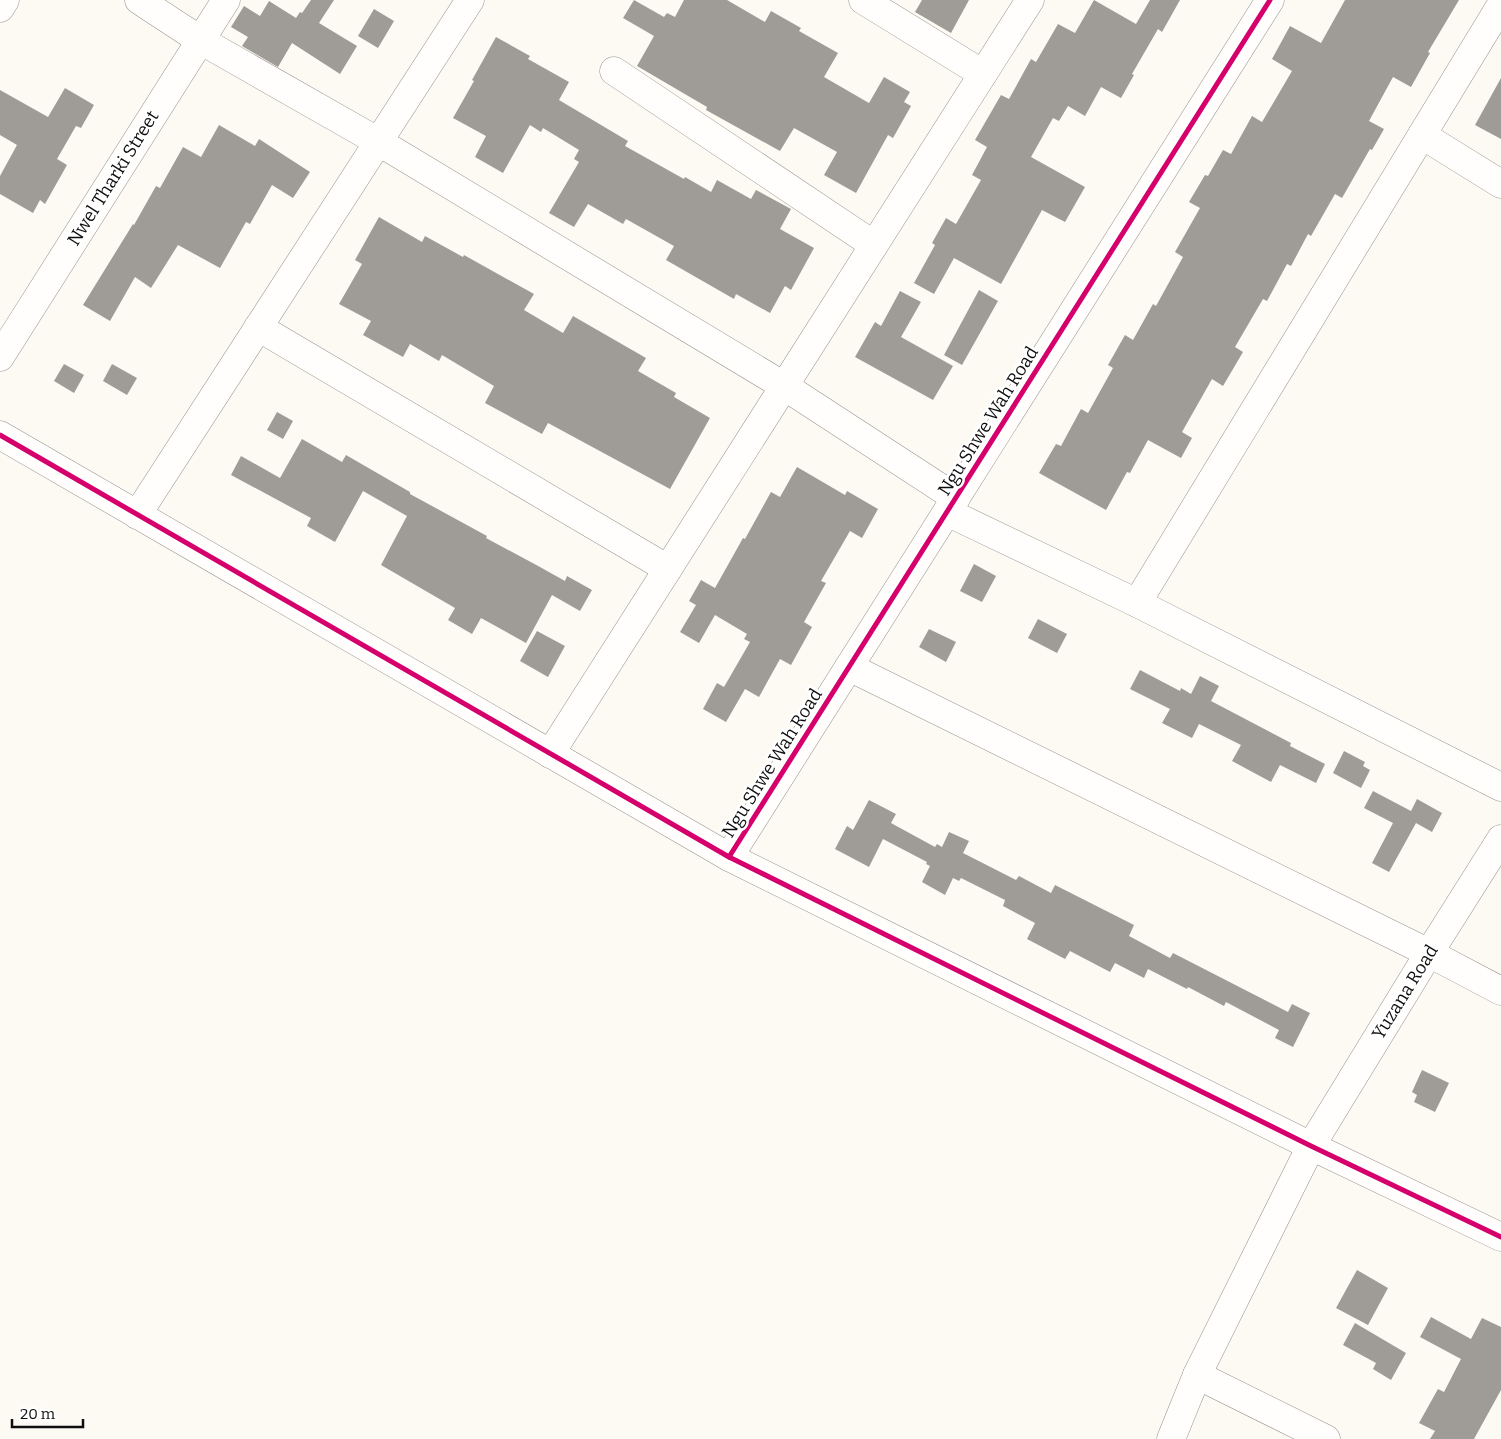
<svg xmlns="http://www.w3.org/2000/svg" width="1501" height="1439" viewBox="0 0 1501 1439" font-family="Bitter,serif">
  <rect width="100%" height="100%" fill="#fcfaf2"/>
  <!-- building -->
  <g fill="#9f9c98">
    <path d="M 311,0 L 334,0 L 319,23 L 357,46 L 340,74 L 292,43 L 278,67 L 242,46 L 248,37 L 231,27 L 244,6 L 260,16 L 269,1 L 296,18 L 300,12 L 302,13 Z"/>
    <path d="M 634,0 L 664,17 L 667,13 L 675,17 L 684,0 L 727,0 L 765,22 L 771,11 L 801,28 L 799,31 L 838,53 L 824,77 L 869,103 L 884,77 L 910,92 L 904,102 L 911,106 L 893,138 L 888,135 L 856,193 L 824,175 L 837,152 L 794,128 L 780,151 L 706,110 L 707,107 L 637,66 L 654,36 L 623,18 Z"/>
    <path d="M 922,0 L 969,0 L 951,33 L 915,12 Z"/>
    <path d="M 1094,0 L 1136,24 L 1150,0 L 1180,0 L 1162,32 L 1158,29 L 1132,74 L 1134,75 L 1121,98 L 1101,87 L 1085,116 L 1068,106 L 1059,121 L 1053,118 L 1031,157 L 1085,187 L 1065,222 L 1042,210 L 1001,284 L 954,258 L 934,294 L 914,283 L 935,245 L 932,243 L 946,218 L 956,224 L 981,180 L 972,175 L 987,147 L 975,140 L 1001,95 L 1009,99 L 1031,59 L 1036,62 L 1058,24 L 1075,33 Z"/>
    <path d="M 1345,0 L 1459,0 L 1428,52 L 1430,53 L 1411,87 L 1393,77 L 1369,121 L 1384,129 L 1372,150 L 1370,149 L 1342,198 L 1335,194 L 1311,236 L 1308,234 L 1291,266 L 1287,264 L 1267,301 L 1263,299 L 1235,347 L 1243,352 L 1223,386 L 1212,379 L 1182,432 L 1192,438 L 1181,458 L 1148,440 L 1130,473 L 1127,472 L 1106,510 L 1039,473 L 1056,444 L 1061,446 L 1081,409 L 1088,413 L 1113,368 L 1108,365 L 1125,335 L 1133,340 L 1153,304 L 1156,306 L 1183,257 L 1175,252 L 1200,208 L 1189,202 L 1205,175 L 1208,176 L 1223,150 L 1231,154 L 1252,116 L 1262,122 L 1292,71 L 1272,59 L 1290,26 L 1321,43 Z"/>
    <path d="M 374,9 L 394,21 L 378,48 L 358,36 Z"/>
    <path d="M 496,37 L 530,56 L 528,59 L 569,82 L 559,100 L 628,141 L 625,146 L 684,179 L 685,177 L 711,192 L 717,180 L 751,199 L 756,190 L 791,209 L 780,229 L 814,248 L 791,290 L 785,286 L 770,313 L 736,294 L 734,299 L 666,260 L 674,246 L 626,219 L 623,224 L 588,204 L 574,227 L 549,213 L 579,162 L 574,159 L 579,150 L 543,128 L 541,132 L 530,125 L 503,173 L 475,157 L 486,136 L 453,118 L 474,81 L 472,80 Z"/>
    <path d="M 1501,78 L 1501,139 L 1475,125 Z"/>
    <path d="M 65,88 L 94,105 L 81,128 L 76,126 L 57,159 L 67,165 L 45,204 L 40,200 L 33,213 L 0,194 L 0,176 L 17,145 L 0,135 L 0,90 L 48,117 Z"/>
    <path d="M 219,125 L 255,146 L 259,139 L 310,172 L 293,198 L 272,185 L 250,224 L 246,222 L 220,268 L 178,245 L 151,288 L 135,277 L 110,321 L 83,305 L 133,224 L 134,225 L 156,186 L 160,188 L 183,147 L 201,157 Z"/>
    <path d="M 379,217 L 422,242 L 425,236 L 463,257 L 464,255 L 534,294 L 524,310 L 563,333 L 573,316 L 646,358 L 638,371 L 676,393 L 674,397 L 710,418 L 670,489 L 548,423 L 542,434 L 485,403 L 494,386 L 442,355 L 439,361 L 410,344 L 403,357 L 363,335 L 371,321 L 339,304 L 362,264 L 355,260 Z"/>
    <path d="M 979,290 L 998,301 L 962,365 L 944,355 Z"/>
    <path d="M 900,291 L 921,302 L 901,337 L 953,366 L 933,400 L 855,357 L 875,322 L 881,326 Z"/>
    <path d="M 64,364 L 84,375 L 74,393 L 54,381 Z"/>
    <path d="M 112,364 L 137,378 L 127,395 L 103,381 Z"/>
    <path d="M 277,412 L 293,421 L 283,439 L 267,430 Z"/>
    <path d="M 302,439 L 342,462 L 346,455 L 410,492 L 410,494 L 487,536 L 486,538 L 540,567 L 565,581 L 567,576 L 592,590 L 580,611 L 552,595 L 526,643 L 481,618 L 472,634 L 448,620 L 455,608 L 381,565 L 407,516 L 363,491 L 335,542 L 307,526 L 311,518 L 231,475 L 241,456 L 280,478 Z"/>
    <path d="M 797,467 L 845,495 L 847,491 L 878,509 L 862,538 L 850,531 L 821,581 L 826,583 L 804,622 L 812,627 L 791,665 L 780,659 L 759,697 L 745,689 L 726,722 L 703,709 L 717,683 L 724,687 L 750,642 L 744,639 L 747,634 L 715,615 L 699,643 L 680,632 L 696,605 L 689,601 L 701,580 L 715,588 L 743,538 L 745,539 L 771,492 L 780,497 Z"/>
    <path d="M 974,564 L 996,576 L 982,602 L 960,591 Z"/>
    <path d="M 1038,619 L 1067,634 L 1057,653 L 1028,638 Z"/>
    <path d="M 929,629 L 956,642 L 946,662 L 919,647 Z"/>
    <path d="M 537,631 L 565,646 L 548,677 L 520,661 Z"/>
    <path d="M 1140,670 L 1180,691 L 1181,688 L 1191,694 L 1200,676 L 1219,686 L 1211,701 L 1291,743 L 1290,746 L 1325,764 L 1316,783 L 1280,765 L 1271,782 L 1232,761 L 1241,745 L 1199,724 L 1192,738 L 1162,723 L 1170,709 L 1130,689 Z"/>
    <path d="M 1344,751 L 1365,762 L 1363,766 L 1370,770 L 1361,788 L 1333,773 Z"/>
    <path d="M 1373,791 L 1411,811 L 1417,799 L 1442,813 L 1432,832 L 1416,823 L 1389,872 L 1372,863 L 1393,823 L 1364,808 Z"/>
    <path d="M 869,800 L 896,814 L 891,823 L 935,847 L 937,844 L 942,847 L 949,832 L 969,841 L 963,853 L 1016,880 L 1019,876 L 1051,893 L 1055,885 L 1134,925 L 1129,936 L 1170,958 L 1173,953 L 1288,1012 L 1292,1004 L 1310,1013 L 1293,1047 L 1275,1038 L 1279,1030 L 1226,1002 L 1224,1006 L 1188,987 L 1187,989 L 1148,969 L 1144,978 L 1115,963 L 1110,972 L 1070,951 L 1065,959 L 1027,939 L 1035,923 L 1003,906 L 1005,900 L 961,878 L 959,881 L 953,878 L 945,895 L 922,882 L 930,866 L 926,864 L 927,862 L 883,839 L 869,867 L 835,849 L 847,826 L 853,830 Z"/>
    <path d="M 1422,1070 L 1449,1083 L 1435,1112 L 1414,1102 L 1417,1095 L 1412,1092 Z"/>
    <path d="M 1357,1270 L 1388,1288 L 1368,1325 L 1336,1308 Z"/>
    <path d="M 1431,1317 L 1471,1339 L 1482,1318 L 1501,1327 L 1501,1390 L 1474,1439 L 1430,1439 L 1435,1431 L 1419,1423 L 1438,1389 L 1444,1392 L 1461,1359 L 1420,1337 Z"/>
    <path d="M 1355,1323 L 1406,1353 L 1391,1380 L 1373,1369 L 1376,1363 L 1343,1345 Z"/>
  </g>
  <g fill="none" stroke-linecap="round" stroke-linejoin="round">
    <defs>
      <g id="minor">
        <path d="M 139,0 L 200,40 L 379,142 L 784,386 L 956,498"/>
        <path d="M 863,0 L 983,74"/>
        <path d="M 0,8 L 5,0"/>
        <path d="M 614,71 L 874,245"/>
        <path d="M 1422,135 L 1501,184"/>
        <path d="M 258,327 L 668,569"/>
        <path d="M 0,357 L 226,0"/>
        <path d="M 0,435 L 729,857 L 1311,1146 L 1501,1237"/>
        <path d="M 947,512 L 1137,603 L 1501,787"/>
        <path d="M 137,515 L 470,0"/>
        <path d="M 1137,603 L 1501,5"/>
        <path d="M 849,667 L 1429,953 L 1501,991"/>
        <path d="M 550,754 L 1030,0"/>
        <path d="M 1197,1375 L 1326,1439"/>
        <path d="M 1171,1439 L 1197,1375 L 1311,1146 L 1429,953 L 1501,839"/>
      </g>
      <path id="tertiary" d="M 729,857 L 1270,0"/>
    </defs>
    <!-- minor casing -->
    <use href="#minor" stroke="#959491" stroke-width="29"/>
    <!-- tertiary casing -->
    <use href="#tertiary" stroke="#959491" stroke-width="29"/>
    <!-- minor -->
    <use href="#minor" stroke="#fffefd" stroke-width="28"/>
    <!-- tertiary -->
    <use href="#tertiary" stroke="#fffefd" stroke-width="28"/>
    <defs>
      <g id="cycleway">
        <path d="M 0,435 L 729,857 L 1311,1146 L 1501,1237"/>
        <path d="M 729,857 L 1270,0"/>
      </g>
    </defs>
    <!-- cycleway casing -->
    <use href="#cycleway" stroke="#fff" stroke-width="8"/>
    <!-- cycleway -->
    <use href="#cycleway" stroke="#d6006c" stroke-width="5"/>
  </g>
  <g text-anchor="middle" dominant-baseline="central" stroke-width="5" stroke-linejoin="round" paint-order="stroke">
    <!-- street labels -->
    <g font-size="18" fill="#0e0e0e" stroke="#fff">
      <text transform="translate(113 178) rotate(-58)">Nwel Tharki Street</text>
      <text transform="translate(988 421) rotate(-58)">Ngu Shwe Wah Road</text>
      <text transform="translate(772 763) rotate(-58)">Ngu Shwe Wah Road</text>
      <text transform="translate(1405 992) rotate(-58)">Yuzana Road</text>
    </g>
  </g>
  <!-- scale -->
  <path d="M12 1419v8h71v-8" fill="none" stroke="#0e0e0e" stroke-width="2.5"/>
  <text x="20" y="1419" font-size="15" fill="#0e0e0e" stroke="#ffffff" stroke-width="4" paint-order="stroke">20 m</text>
</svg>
